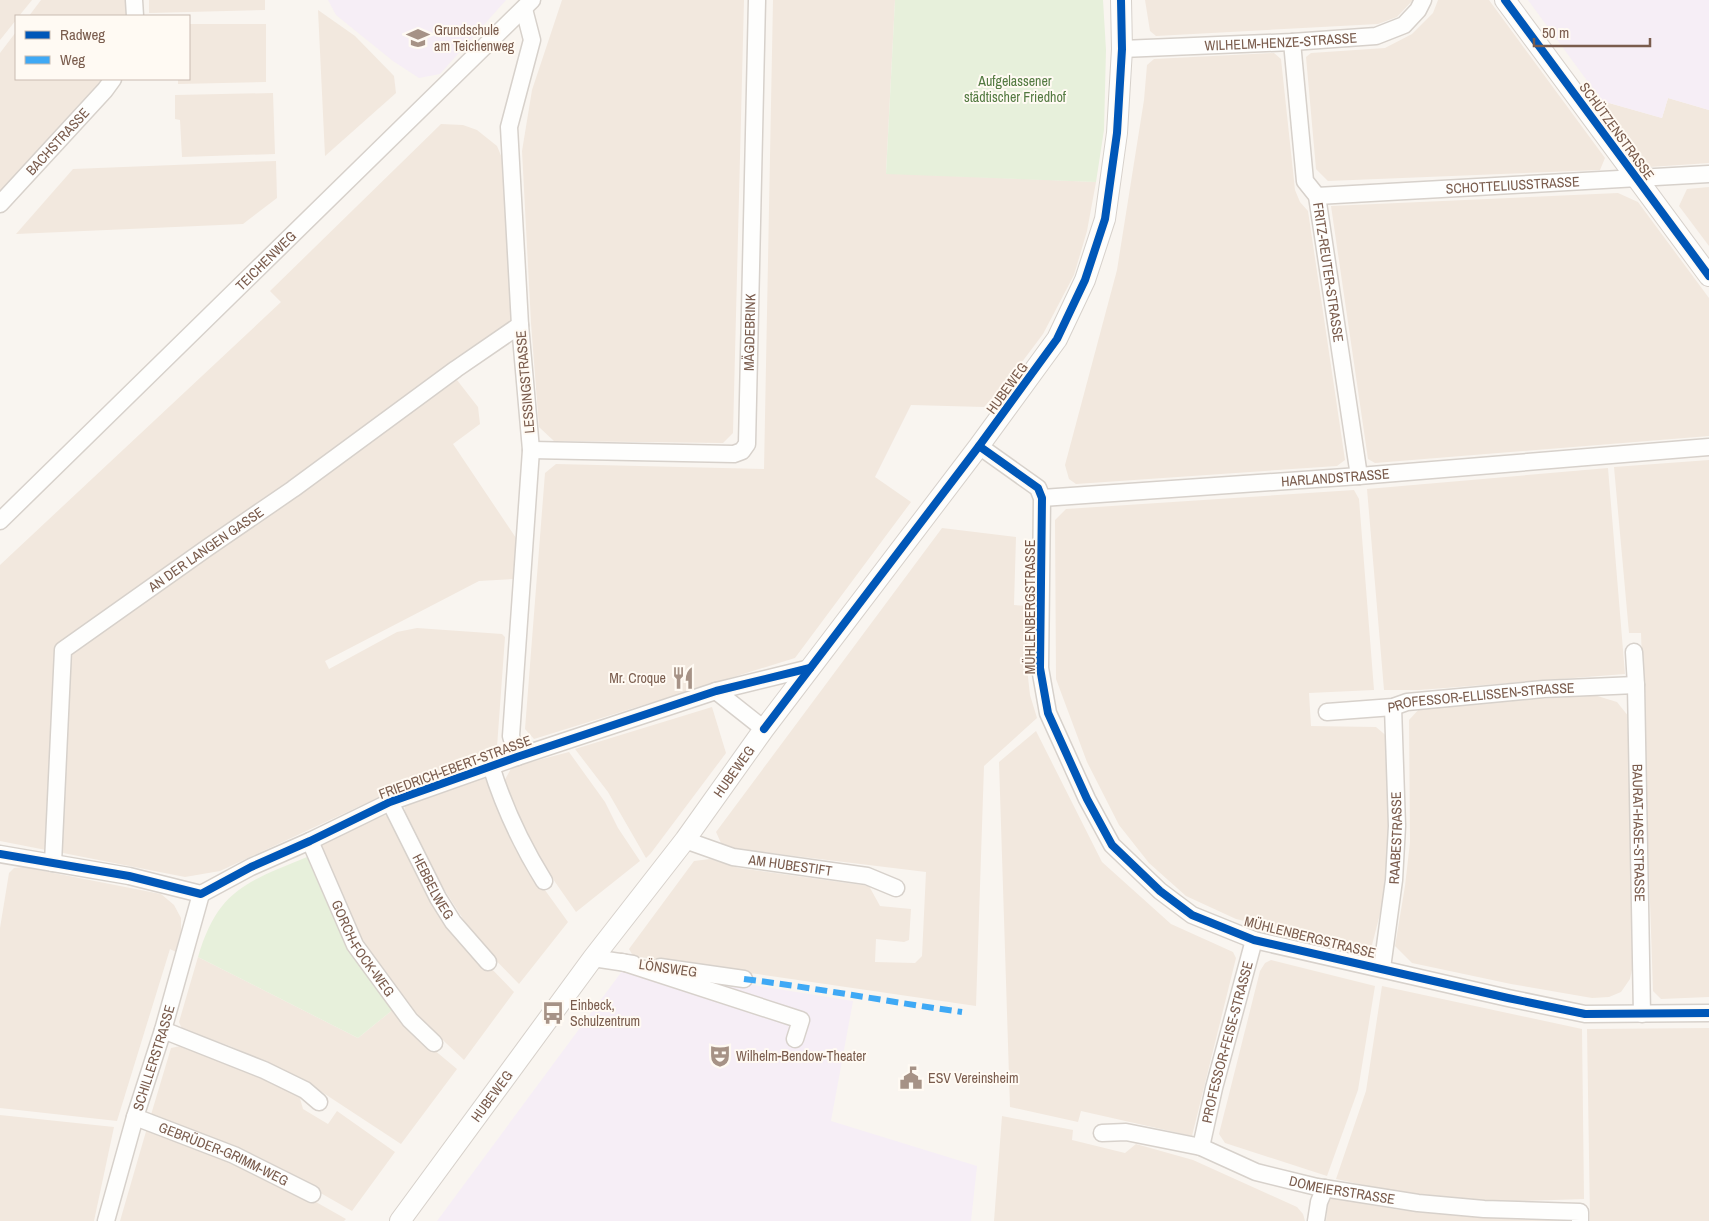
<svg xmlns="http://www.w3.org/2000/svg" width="1709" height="1221" viewBox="0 0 1709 1221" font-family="'Archivo Narrow',sans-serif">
  <rect width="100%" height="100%" fill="#f9f5f0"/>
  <!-- residential -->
  <g fill="#f2e8de">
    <path d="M 0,0 L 32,0 L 19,16 L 16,16 L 16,20 L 0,40 Z"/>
    <path d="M 41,0 L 126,0 L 128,16 L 29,16 Z"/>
    <path d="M 149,0 L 265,0 L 265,10 L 149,13 Z"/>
    <path d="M 562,0 L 744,0 L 733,433 L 723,443 L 554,441 L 539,427 L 531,323 L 522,151 L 532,90 Z"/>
    <path d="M 773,0 L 895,0 L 886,173 L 1096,182 L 1087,231 L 1074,275 L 1043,334 L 1007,382 L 984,407 L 911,405 L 875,477 L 911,502 L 795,658 L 534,739 L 525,729 L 545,473 L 556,464 L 764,469 Z"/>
    <path d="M 1145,0 L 1413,0 L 1397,17 L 1378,24 L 1156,36 L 1150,31 Z"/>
    <path d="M 1438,0 L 1489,0 L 1605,158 L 1600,170 L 1328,181 L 1316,169 L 1306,57 L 1311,53 L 1385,48 L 1412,34 L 1433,13 Z"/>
    <path d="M 318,10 L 355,36 L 394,76 L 396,93 L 325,156 Z"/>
    <path d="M 189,24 L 266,24 L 266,82 L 178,84 L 178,79 L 189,79 Z"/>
    <path d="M 16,32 L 16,79 L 104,79 L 0,194 L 0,53 Z"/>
    <path d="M 1274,53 L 1281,59 L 1295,190 L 1300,202 L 1308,211 L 1345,460 L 1337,466 L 1076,484 L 1069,479 L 1065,465 L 1117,270 L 1144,100 L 1147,65 L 1154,59 Z"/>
    <path d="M 273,93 L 275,154 L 182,157 L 180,120 L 175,119 L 175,95 Z"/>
    <path d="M 1668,98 L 1709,110 L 1709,163 L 1650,167 L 1602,101 L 1662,118 Z"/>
    <path d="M 441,124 L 463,125 L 477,130 L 497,146 L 505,165 L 512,315 L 511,321 L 504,329 L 62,645 L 51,851 L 0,841 L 0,565 L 281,302 L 270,291 Z"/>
    <path d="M 276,161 L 277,198 L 243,224 L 16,234 L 73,169 Z"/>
    <path d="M 1709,187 L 1709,246 L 1679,206 L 1687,189 Z"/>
    <path d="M 1618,193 L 1638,202 L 1709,298 L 1709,436 L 1375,463 L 1368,459 L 1331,206 Z"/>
    <path d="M 457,380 L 478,407 L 480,424 L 453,444 L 516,538 L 513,579 L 479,581 L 325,661 L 329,669 L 397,632 L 417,628 L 502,634 L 505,637 L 497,747 L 492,753 L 429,774 L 220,871 L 185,877 L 58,852 L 69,656 Z"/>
    <path d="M 1709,460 L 1709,997 L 1661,999 L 1653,991 L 1641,633 L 1629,633 L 1614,467 Z"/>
    <path d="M 1608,468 L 1625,674 L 1419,690 L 1384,690 L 1367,489 Z"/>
    <path d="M 1354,490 L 1359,499 L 1374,690 L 1309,693 L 1311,726 L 1376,727 L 1389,738 L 1390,830 L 1382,906 L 1372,945 L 1360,948 L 1236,919 L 1186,896 L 1149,863 L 1119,825 L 1087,762 L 1056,679 L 1055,520 L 1066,509 Z"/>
    <path d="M 942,528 L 1016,537 L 1014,605 L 1028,606 L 1027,668 L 1030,695 L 1037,718 L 984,766 L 976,1006 L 633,956 L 629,949 L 694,861 L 710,859 L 739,868 L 869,886 L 880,906 L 911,909 L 909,940 L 904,942 L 876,939 L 875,962 L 915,963 L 922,956 L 926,872 L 730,848 L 721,843 L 716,832 Z"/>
    <path d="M 1594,695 L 1617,702 L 1629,717 L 1633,965 L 1630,979 L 1621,992 L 1609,997 L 1592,998 L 1511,984 L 1412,963 L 1395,946 L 1405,886 L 1410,842 L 1409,720 L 1420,708 Z"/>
    <path d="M 712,707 L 726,753 L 651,853 L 646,858 L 608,792 L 575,749 Z"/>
    <path d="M 1036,731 L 1102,862 L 1171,924 L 1233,952 L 1236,958 L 1192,1136 L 1081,1111 L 1078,1122 L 1010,1107 L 999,762 Z"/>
    <path d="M 569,752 L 605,802 L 618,828 L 640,861 L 576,912 L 532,849 L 503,783 L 512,767 Z"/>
    <path d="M 483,778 L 489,781 L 519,854 L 568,922 L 519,984 L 477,941 L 428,864 L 404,813 L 405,806 Z"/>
    <path d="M 385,815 L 394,820 L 453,929 L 514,992 L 464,1060 L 413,1012 L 360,941 L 320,852 L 321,844 Z"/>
    <path d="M 23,867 L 161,894 L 174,905 L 181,918 L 181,937 L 176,952 L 170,949 L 117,1121 L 0,1108 L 0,928 L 9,873 L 14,868 Z"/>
    <path d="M 198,957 L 358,1038 L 395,1008 L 433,1049 L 457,1069 L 401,1144 L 299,1077 L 230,1046 L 182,1029 L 179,1022 Z"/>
    <path d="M 1271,960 L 1375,986 L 1358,1090 L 1327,1176 L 1225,1143 L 1219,1134 L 1260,971 L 1265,963 Z"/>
    <path d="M 1382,986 L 1582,1029 L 1584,1199 L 1490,1202 L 1396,1192 L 1336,1179 L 1366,1091 Z"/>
    <path d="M 1709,1028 L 1709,1221 L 1590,1221 L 1587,1029 Z"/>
    <path d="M 185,1045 L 298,1091 L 303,1109 L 328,1124 L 337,1111 L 395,1152 L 352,1211 L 256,1156 L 150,1118 L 171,1048 Z"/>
    <path d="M 0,1115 L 114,1127 L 94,1221 L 0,1221 Z"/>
    <path d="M 1002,1116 L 1073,1130 L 1072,1140 L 1125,1153 L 1136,1144 L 1193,1160 L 1297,1207 L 1303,1214 L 1305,1221 L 994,1221 Z"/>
    <path d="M 147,1128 L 216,1152 L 293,1189 L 346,1219 L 344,1221 L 120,1221 Z"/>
    <path d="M 1333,1198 L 1399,1210 L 1562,1218 L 1566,1221 L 1326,1221 L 1328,1201 Z"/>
  </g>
  <!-- education -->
  <g fill="#f6eef6">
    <path d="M 328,0 L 506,0 L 440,74 L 419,78 L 393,61 L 336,15 Z"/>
    <path d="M 1528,0 L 1709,0 L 1709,110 L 1668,98 L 1662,118 L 1602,101 Z"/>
    <path d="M 631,959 L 742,974 L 741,983 L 853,1001 L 831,1121 L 977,1166 L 971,1221 L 437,1221 Z"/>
  </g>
  <!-- green -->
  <g fill="#e7f0db">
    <path d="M 895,0 L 1103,0 L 1106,50 L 1104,130 L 1096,182 L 886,174 Z"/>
    <path d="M 307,857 L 345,944 L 395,1008 L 358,1038 L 198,957 C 218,889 247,882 307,857 Z"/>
  </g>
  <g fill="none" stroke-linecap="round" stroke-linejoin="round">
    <defs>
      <g id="minor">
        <path d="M 134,0 L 135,16"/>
        <path id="s1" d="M 1292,42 L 1305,181 L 1317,196 L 1359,476"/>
        <path id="s2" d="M 1122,49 L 1292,42 L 1376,36 L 1404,25 L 1418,10 L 1423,0"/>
        <path id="s3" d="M 1317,196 L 1709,174"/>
        <path id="s4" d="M 0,204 L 105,90 L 113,79"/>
        <path d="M 979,446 L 1038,488 L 1042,498 L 1040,668 L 1048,713 L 1087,799 L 1112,845 L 1160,891 L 1192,915 L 1254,940 L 1508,998 L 1585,1014 L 1709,1013"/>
        <path id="s5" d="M 531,450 L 734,454 L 742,451 L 747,444 L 757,0"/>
        <path id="s6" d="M 1042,498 L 1359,476 L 1709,447"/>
        <path id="s7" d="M 0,521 L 532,0"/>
        <path id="s8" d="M 1634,652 L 1636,685 L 1642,1014"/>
        <path d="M 716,691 L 764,729"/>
        <path id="s9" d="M 1327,712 L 1393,707 L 1407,702 L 1544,689 L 1636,685"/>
        <path d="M 517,757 L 511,736 L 531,450 L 520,325 L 509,127 L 532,40 L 524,9"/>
        <path d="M 491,766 C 504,808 521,844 544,881"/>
        <path id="s10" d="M 390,802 L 438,898 L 453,922 L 488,962"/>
        <path id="s11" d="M 685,840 L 733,857 L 867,876 L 896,888"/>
        <path id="s12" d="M 310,841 L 355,945 L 410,1020 L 434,1043"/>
        <path d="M 0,854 L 129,876 L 201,894 L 251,867 L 310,841 L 390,802 L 517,757 L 716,691 L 810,668"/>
        <path id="s13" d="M 53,863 L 63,650 L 207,548 L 293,489 L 456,369 L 520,325"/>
        <path d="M 593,958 L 633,964"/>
        <path d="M 622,962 L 801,1020 L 795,1039"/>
        <path d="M 660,967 L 744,979"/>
        <path id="s14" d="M 1382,968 L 1394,880 L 1397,826 L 1393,707"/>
        <path d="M 163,1030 L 264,1070 L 305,1090 L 319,1102"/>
        <path id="s15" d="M 135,1117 L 234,1155 L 312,1194"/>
        <path id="s16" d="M 1102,1133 L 1126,1132 L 1201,1147 L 1256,1172 L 1317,1187 L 1418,1203 L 1484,1209 L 1580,1212 L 1580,1221"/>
        <path id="s17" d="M 1201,1147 L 1214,1088 L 1254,940"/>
        <path id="s18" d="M 106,1221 L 135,1117 L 163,1030 L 201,894"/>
        <path d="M 1316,1221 L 1319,1202 L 1325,1188"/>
      </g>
      <g id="tertiary">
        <path d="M 1505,0 L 1709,276"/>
        <path id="s19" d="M 400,1221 L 593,958 L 685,840 L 764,729 L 979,446 L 1057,339 L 1085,280 L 1105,219 L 1117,133 L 1122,49 L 1121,0"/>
      </g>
    </defs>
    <!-- minor casing -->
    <use href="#minor" stroke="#d7d1cb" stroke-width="19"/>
    <!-- tertiary casing -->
    <use href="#tertiary" stroke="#d7d1cb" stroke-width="22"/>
    <!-- minor -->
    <use href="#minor" stroke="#fefefd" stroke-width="16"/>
    <!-- tertiary -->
    <use href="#tertiary" stroke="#fefefd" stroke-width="20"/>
    <!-- quiet -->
    <path stroke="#3fa9f5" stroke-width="6" stroke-dasharray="12 6" stroke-linecap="butt" d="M 744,979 C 817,988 889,1002 962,1012"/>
    <defs>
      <g id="cycleway">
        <path d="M 1505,0 L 1709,276"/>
        <path d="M 979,446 L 1038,488 L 1042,498 L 1040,668 L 1048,713 L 1087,799 L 1112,845 L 1160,891 L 1192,915 L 1254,940 L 1508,998 L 1585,1014 L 1709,1013"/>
        <path d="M 764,729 L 979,446 L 1057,339 L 1085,280 L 1105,219 L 1117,133 L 1122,49 L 1121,0"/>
        <path d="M 0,854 L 129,876 L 201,894 L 251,867 L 310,841 L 390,802 L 517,757 L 716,691 L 810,668"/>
      </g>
    </defs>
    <!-- cycleway casing -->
    <use href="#cycleway" stroke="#fffaf3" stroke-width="11"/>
    <!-- cycleway -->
    <use href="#cycleway" stroke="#0057b8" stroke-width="8"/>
  </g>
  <!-- icons -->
  <defs>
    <symbol id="school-bare" viewBox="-9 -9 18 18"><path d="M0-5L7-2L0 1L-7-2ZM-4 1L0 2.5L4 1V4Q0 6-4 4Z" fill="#a69286" stroke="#fffaf3" stroke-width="2.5" paint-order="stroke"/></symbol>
    <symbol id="restaurant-bare" viewBox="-9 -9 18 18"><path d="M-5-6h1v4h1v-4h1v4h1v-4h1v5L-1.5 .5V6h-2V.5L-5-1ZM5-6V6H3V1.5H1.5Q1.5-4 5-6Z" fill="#a69286" stroke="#fffaf3" stroke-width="2.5" paint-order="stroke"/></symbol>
    <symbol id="bus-bare" viewBox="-9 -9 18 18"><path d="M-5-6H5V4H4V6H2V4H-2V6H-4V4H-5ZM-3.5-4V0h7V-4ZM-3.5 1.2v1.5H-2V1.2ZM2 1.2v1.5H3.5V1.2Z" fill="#a69286" stroke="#fffaf3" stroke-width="2.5" paint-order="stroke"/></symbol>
    <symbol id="theatre-bare" viewBox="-9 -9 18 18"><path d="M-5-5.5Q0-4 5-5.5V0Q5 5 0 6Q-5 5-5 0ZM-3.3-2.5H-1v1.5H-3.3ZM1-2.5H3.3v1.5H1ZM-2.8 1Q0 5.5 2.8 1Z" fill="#a69286" stroke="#fffaf3" stroke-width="2.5" paint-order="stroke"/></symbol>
    <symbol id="civic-bare" viewBox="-9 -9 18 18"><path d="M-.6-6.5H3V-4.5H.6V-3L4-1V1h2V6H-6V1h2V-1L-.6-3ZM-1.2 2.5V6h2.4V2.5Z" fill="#a69286" stroke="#fffaf3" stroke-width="2.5" paint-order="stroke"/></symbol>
  </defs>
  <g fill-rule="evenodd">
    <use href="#school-bare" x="402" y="22" width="32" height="32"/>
    <use href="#restaurant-bare" x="667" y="662" width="32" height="32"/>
    <use href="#bus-bare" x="537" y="997" width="32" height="32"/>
    <use href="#theatre-bare" x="704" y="1040" width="32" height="32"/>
    <use href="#civic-bare" x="895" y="1062" width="32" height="32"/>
  </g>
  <g text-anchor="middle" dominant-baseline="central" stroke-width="4" stroke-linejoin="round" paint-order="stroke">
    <!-- poi labels -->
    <g font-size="14" fill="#7a5c4d" stroke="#fffaf3" text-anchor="start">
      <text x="434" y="30">Grundschule<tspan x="434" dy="16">am Teichenweg</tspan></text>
      <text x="666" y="678" text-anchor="end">Mr. Croque</text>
      <text x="570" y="1005">Einbeck,<tspan x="570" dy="16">Schulzentrum</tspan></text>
      <text x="736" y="1056">Wilhelm-Bendow-Theater</text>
      <text x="928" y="1078">ESV Vereinsheim</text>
    </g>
    <!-- street labels -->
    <g font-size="14" fill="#7a5c4d" stroke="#fffaf3">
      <text stroke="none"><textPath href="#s2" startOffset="159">WILHELM-HENZE-STRASSE</textPath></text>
      <text transform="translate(1617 131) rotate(54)">SCHÜTZENSTRASSE</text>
      <text stroke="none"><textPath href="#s4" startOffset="85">BACHSTRASSE</textPath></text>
      <text stroke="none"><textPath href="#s3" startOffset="196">SCHOTTELIUSSTRASSE</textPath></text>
      <text stroke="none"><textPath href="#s7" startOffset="372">TEICHENWEG</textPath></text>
      <text stroke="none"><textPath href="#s1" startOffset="236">FRITZ-REUTER-STRASSE</textPath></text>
      <text stroke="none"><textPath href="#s5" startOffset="332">MÄGDEBRINK</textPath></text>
      <text transform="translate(525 382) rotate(-95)">LESSINGSTRASSE</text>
      <text transform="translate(1007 388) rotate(-54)">HUBEWEG</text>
      <text stroke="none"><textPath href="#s6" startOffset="294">HARLANDSTRASSE</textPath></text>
      <text stroke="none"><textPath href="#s13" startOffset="388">AN DER LANGEN GASSE</textPath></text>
      <text transform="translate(1030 607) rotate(-90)">MÜHLENBERGSTRASSE</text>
      <text stroke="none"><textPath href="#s9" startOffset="155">PROFESSOR-ELLISSEN-STRASSE</textPath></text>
      <text transform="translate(455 767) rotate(-20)">FRIEDRICH-EBERT-STRASSE</text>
      <text stroke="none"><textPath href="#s19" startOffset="560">HUBEWEG</textPath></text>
      <text stroke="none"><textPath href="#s8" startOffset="181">BAURAT-HASE-STRASSE</textPath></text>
      <text stroke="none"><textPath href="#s14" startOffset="131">RAABESTRASSE</textPath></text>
      <text stroke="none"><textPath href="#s11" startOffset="109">AM HUBESTIFT</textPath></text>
      <text stroke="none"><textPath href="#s10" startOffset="95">HEBBELWEG</textPath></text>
      <text transform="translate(1310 937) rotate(14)">MÜHLENBERGSTRASSE</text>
      <text stroke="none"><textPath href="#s12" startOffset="120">GORCH-FOCK-WEG</textPath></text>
      <text transform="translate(668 968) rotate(8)">LÖNSWEG</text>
      <text stroke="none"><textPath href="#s17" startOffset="108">PROFESSOR-FEISE-STRASSE</textPath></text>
      <text stroke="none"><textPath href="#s18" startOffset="170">SCHILLERSTRASSE</textPath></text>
      <text stroke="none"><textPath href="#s19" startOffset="155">HUBEWEG</textPath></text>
      <text stroke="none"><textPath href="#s15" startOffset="96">GEBRÜDER-GRIMM-WEG</textPath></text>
      <text stroke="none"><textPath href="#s16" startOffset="249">DOMEIERSTRASSE</textPath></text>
    </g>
    <!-- park labels -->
    <g font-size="14" fill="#537a41" stroke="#fffaf3">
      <text x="1015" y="81">Aufgelassener<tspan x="1015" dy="16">städtischer Friedhof</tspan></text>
    </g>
  </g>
  <!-- legend -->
  <rect x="15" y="15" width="175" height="65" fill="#fffaf3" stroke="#cabbb1"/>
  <rect x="25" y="31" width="25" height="8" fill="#0057b8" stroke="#cabbb1"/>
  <text x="60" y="40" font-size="15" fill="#7a5c4d">Radweg</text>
  <rect x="25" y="56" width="25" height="8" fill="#3fa9f5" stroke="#cabbb1"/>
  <text x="60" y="65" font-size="15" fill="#7a5c4d">Weg</text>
  <!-- scale -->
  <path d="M1534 38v8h116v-8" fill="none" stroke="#7a5c4d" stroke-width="2.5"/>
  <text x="1542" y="38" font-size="15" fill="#7a5c4d" stroke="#fffaf3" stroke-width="4" paint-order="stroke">50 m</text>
</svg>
